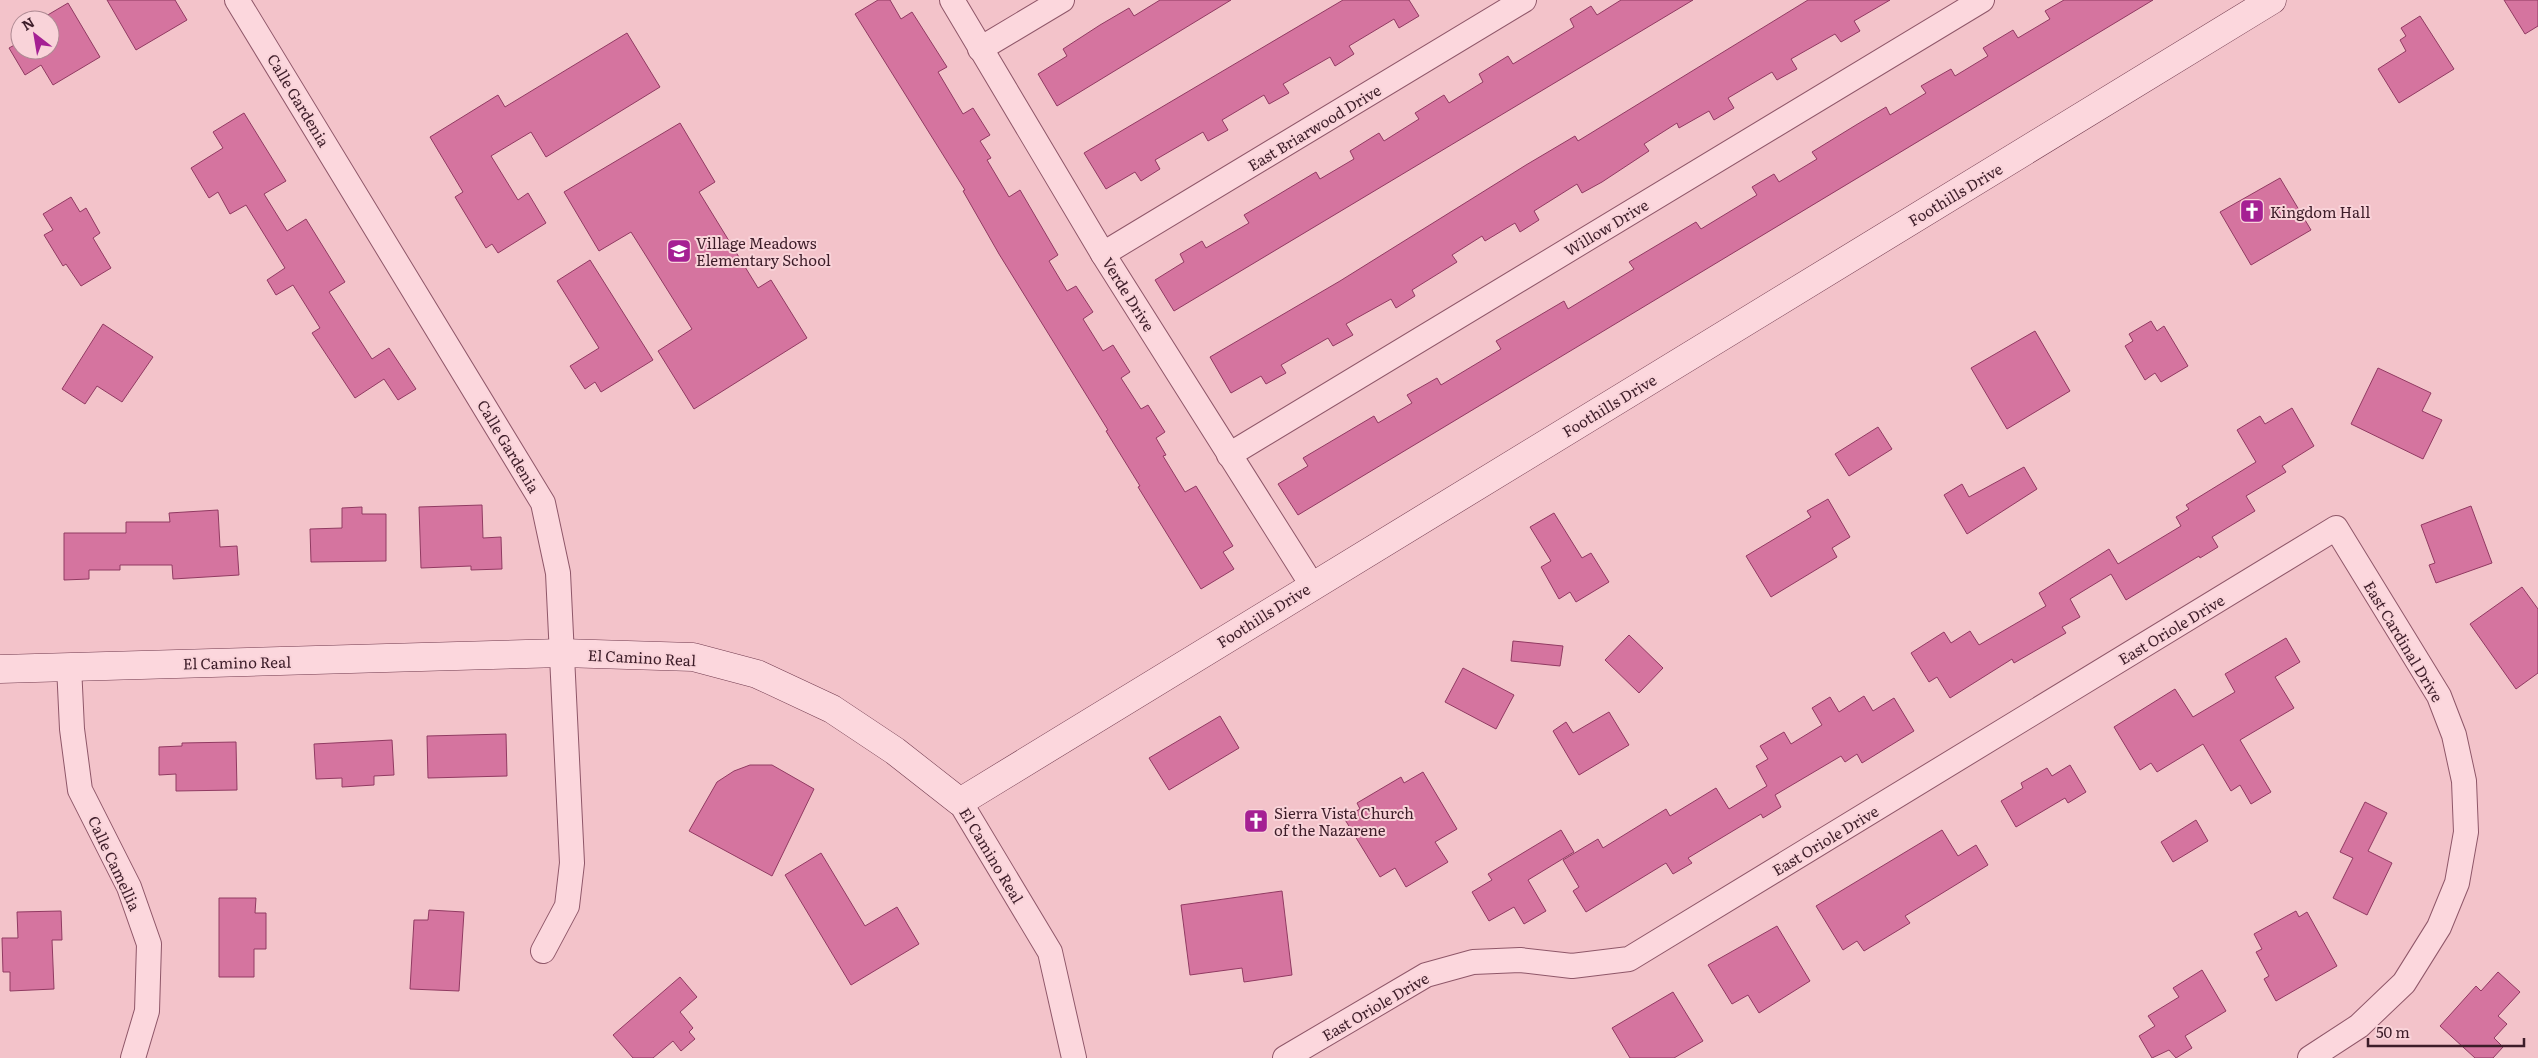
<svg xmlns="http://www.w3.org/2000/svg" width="2538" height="1058" viewBox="0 0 2538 1058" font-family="Literata,serif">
  <rect width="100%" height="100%" fill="#f3c3ca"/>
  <!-- building -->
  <g fill="#d5749f" stroke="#913a62">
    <path d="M 107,0 L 175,0 L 187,20 L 136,50 Z"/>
    <path d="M 878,0 L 890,0 L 901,19 L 912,12 L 947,67 L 938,72 L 963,114 L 973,108 L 990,135 L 980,141 L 991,158 L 987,160 L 1009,197 L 1020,190 L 1058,255 L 1049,261 L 1067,291 L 1076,286 L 1093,312 L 1083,319 L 1103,351 L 1113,345 L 1130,372 L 1121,378 L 1141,409 L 1148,405 L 1165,432 L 1156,438 L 1166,455 L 1163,456 L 1185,492 L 1196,486 L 1233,546 L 1223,552 L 1234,569 L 1201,589 L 1138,487 L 1140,486 L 1106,431 L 1108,430 L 999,254 L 963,191 L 965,190 L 855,14 Z"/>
    <path d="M 1160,0 L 1231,0 L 1057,106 L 1038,74 L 1067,56 L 1063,49 L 1100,25 L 1129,8 L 1134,16 Z"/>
    <path d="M 1343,0 L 1409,0 L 1419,16 L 1399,28 L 1394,19 L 1349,46 L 1354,54 L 1335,66 L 1330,57 L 1283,84 L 1289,93 L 1269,104 L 1264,95 L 1222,120 L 1228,130 L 1208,141 L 1203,132 L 1155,160 L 1160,169 L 1141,181 L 1135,172 L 1106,189 L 1084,153 Z"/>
    <path d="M 1621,0 L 1693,0 L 1174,311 L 1155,280 L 1184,262 L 1180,254 L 1202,241 L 1206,248 L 1249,223 L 1244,215 L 1266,202 L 1316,172 L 1320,179 L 1354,159 L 1350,151 L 1379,133 L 1384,141 L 1419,119 L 1415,113 L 1444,95 L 1449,103 L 1483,82 L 1479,74 L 1508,56 L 1513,64 L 1574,27 L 1570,19 L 1591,6 L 1597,15 Z"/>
    <path d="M 1808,0 L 1890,0 L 1854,21 L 1860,31 L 1841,42 L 1835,34 L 1791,59 L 1797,69 L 1777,80 L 1772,72 L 1728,98 L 1734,108 L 1714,120 L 1709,111 L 1679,128 L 1677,123 L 1644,144 L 1649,151 L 1602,182 L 1582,193 L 1577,184 L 1534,211 L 1539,220 L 1520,232 L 1515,223 L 1485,241 L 1482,236 L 1452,255 L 1457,262 L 1412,290 L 1415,296 L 1396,308 L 1391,299 L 1346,324 L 1353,335 L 1333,346 L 1328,338 L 1281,365 L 1286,373 L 1266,384 L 1261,376 L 1231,393 L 1210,357 L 1340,281 L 1526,165 L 1575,136 L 1578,141 Z"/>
    <path d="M 2064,0 L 2153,0 L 1298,515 L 1278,484 L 1308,466 L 1303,458 L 1374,416 L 1378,423 L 1412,403 L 1407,395 L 1437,378 L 1441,385 L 1501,349 L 1496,341 L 1564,301 L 1568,309 L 1634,269 L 1629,262 L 1696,222 L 1701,229 L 1757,195 L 1752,187 L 1774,174 L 1779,182 L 1817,159 L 1812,152 L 1856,125 L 1886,107 L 1890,115 L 1926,93 L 1921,86 L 1951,69 L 1955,76 L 1988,56 L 1983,48 L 2013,30 L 2018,38 L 2050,19 L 2045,11 Z"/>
    <path d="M 2504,0 L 2538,0 L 2538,26 L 2525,34 Z"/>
    <path d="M 68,3 L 100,57 L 53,85 L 41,65 L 25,75 L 9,48 L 20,42 L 20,50 L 50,50 L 51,23 L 46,16 Z"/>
    <path d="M 2420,16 L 2454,69 L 2399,103 L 2378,69 L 2406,51 L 2400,40 L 2406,36 L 2401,28 Z"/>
    <path d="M 627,33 L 660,87 L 546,157 L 531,132 L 491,156 L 518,200 L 528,193 L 546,223 L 498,253 L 492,244 L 486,248 L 455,197 L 463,192 L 430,137 L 498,95 L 505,107 Z"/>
    <path d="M 244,113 L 286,181 L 264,194 L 287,231 L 306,219 L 345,282 L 329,292 L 372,359 L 389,348 L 416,389 L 398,400 L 384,379 L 355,398 L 312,333 L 320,328 L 293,285 L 276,295 L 267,280 L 285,268 L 246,205 L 230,214 L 218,192 L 209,198 L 191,168 L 223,148 L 213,132 Z"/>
    <path d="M 680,123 L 715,182 L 699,192 L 758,288 L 771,280 L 807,338 L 694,409 L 658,351 L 692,329 L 631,232 L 599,251 L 564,192 Z"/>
    <path d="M 2280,178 L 2311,230 L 2251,265 L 2220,212 Z"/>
    <path d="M 71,197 L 80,212 L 86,208 L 100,233 L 93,238 L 111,268 L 81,286 L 66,264 L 63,266 L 44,235 L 53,230 L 43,214 Z"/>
    <path d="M 590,260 L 653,360 L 601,392 L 595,382 L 585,389 L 570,366 L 599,348 L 557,281 Z"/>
    <path d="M 2151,321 L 2157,331 L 2164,326 L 2188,366 L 2161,382 L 2155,373 L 2145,380 L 2125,346 L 2133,341 L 2129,334 Z"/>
    <path d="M 103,324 L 153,357 L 122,402 L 97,386 L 85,404 L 62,389 Z"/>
    <path d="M 2035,331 L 2070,391 L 2007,429 L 1971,368 Z"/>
    <path d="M 2378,368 L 2431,393 L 2422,411 L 2442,420 L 2423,459 L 2351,424 Z"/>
    <path d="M 2292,408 L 2314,446 L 2282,466 L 2286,472 L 2246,496 L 2255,511 L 2212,537 L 2218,547 L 2200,558 L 2199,556 L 2126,600 L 2111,574 L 2070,599 L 2080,617 L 2062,627 L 2066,633 L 2014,663 L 2012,659 L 1950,698 L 1937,677 L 1929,682 L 1911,653 L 1944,632 L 1951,643 L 1970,631 L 1979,645 L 2046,606 L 2039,593 L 2109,549 L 2118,564 L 2181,526 L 2176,517 L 2189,509 L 2186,505 L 2256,462 L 2237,430 L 2260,416 L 2265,424 Z"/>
    <path d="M 1878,427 L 1892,449 L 1849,476 L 1835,454 Z"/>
    <path d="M 2024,467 L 2037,489 L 1967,534 L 1944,495 L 1962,484 L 1969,497 Z"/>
    <path d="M 1828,499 L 1850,537 L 1832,548 L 1837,557 L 1771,597 L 1746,556 L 1811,517 L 1807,511 Z"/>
    <path d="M 482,505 L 483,538 L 501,537 L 502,569 L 471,570 L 471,566 L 421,568 L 419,507 Z"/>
    <path d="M 2471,506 L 2492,563 L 2436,583 L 2429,565 L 2435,563 L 2421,525 Z"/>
    <path d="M 362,507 L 362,514 L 386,514 L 386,561 L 311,562 L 310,529 L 342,528 L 342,508 Z"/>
    <path d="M 218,510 L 220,547 L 237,546 L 239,575 L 173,579 L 172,565 L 120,565 L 120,570 L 89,570 L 89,579 L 64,580 L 64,533 L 126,533 L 126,522 L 170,522 L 169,513 Z"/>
    <path d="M 1554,513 L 1582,558 L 1591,553 L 1609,582 L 1576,602 L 1570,592 L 1559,599 L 1541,567 L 1551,561 L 1530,527 Z"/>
    <path d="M 2522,587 L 2538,609 L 2538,673 L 2516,689 L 2470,624 Z"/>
    <path d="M 1629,635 L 1663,668 L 1639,693 L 1605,660 Z"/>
    <path d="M 2286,638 L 2300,662 L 2275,677 L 2294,708 L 2240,740 L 2271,792 L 2251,804 L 2240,785 L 2231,791 L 2203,744 L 2157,772 L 2151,763 L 2140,770 L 2114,727 L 2175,689 L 2193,717 L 2235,692 L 2225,674 Z"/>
    <path d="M 1513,641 L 1563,646 L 1560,666 L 1511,661 Z"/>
    <path d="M 1463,668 L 1514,695 L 1496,729 L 1445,702 Z"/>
    <path d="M 1864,696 L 1873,711 L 1894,698 L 1914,731 L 1862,763 L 1857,754 L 1845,762 L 1841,756 L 1775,795 L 1781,807 L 1763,818 L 1761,814 L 1688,858 L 1692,863 L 1673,874 L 1666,863 L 1586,912 L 1573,891 L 1579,887 L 1563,860 L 1598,839 L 1603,848 L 1666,809 L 1670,816 L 1716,788 L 1729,809 L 1767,786 L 1756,766 L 1768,759 L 1760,746 L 1784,732 L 1791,744 L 1822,725 L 1812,708 L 1830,697 L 1839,712 Z"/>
    <path d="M 1609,712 L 1629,745 L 1579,775 L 1553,731 L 1566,722 L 1573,733 Z"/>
    <path d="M 1220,716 L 1239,748 L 1169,790 L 1149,758 Z"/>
    <path d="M 506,734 L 507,776 L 428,778 L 427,736 Z"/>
    <path d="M 392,740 L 394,775 L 374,776 L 374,785 L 342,787 L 342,778 L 316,779 L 314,744 Z"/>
    <path d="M 236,742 L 237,790 L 176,791 L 176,774 L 159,775 L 159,747 L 182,746 L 182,743 Z"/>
    <path d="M 750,765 L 772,765 L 814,789 L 772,876 L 689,831 L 717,782 L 734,771 Z"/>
    <path d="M 2070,765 L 2086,792 L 2068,803 L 2065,798 L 2016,827 L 2001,801 L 2023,788 L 2021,783 L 2047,768 L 2052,776 Z"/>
    <path d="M 1423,772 L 1457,829 L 1435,842 L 1448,862 L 1406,887 L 1395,868 L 1380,877 L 1344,818 L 1360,809 L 1357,803 L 1401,777 L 1404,783 Z"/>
    <path d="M 2365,802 L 2387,813 L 2368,851 L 2392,863 L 2367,915 L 2333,898 L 2353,858 L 2340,852 Z"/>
    <path d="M 2196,820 L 2208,841 L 2173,862 L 2161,842 Z"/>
    <path d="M 1561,830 L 1574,852 L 1528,880 L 1546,911 L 1524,924 L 1514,907 L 1489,921 L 1472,892 L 1492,880 L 1488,874 Z"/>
    <path d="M 1942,830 L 1958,856 L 1976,845 L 1988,865 L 1905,916 L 1910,923 L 1864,951 L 1857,941 L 1843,950 L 1816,906 Z"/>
    <path d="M 821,853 L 865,926 L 897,907 L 919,944 L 851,985 L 785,875 Z"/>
    <path d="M 1282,891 L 1292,975 L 1244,982 L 1242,968 L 1190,975 L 1181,905 Z"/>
    <path d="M 219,898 L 256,898 L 255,913 L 266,913 L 266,949 L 254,949 L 254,977 L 219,977 Z"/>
    <path d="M 429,910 L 464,912 L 459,991 L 410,989 L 414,920 L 428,920 Z"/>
    <path d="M 61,911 L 62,940 L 52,940 L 54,989 L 10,991 L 10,972 L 3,972 L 2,938 L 18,938 L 17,912 Z"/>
    <path d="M 2296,911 L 2299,917 L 2307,912 L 2337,966 L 2276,1001 L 2264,979 L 2269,976 L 2256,952 L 2262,949 L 2254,934 Z"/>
    <path d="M 1777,926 L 1810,981 L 1759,1013 L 1748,995 L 1732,1004 L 1708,965 Z"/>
    <path d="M 2202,970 L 2226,1011 L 2185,1036 L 2192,1048 L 2176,1058 L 2169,1050 L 2152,1058 L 2139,1036 L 2155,1026 L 2148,1016 L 2179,997 L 2173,988 Z"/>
    <path d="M 2498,972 L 2520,992 L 2498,1016 L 2507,1024 L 2494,1038 L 2503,1047 L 2493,1058 L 2475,1058 L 2440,1026 L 2476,986 L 2481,991 Z"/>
    <path d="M 680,977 L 697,997 L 680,1012 L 693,1028 L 689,1032 L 695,1039 L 681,1051 L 673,1041 L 653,1058 L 633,1058 L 613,1035 Z"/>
    <path d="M 1673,992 L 1703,1041 L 1674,1058 L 1630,1058 L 1612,1028 Z"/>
  </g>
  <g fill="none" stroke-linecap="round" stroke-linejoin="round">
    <defs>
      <g id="street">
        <path d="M 237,0 L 543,503 L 558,573 L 572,863 L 567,906 L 543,951"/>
        <path d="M 952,0 L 1103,254 L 1312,585"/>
        <path d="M 980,49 L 1062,0"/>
        <path d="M 1103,254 L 1524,0"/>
        <path d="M 1229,455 L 1982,0"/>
        <path d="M 69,666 L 72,729 L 80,790 L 129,887 L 149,944 L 147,1011 L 133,1058"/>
        <path d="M 960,802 L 1050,952 L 1074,1058"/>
        <path d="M 1285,1058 L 1426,975 L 1473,962 L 1520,960 L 1572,966 L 1629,959 L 2336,528 L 2439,696 L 2454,735 L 2464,781 L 2466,832 L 2457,883 L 2439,927 L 2404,983 L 2359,1026 L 2310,1058"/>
      </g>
      <path id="secondary" d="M 0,669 L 562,653 L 693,657 L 757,674 L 832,709 L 895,751 L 960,802 L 2272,0"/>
    </defs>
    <!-- street casing -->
    <use href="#street" stroke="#8f5769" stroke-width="26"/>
    <!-- secondary casing -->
    <use href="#secondary" stroke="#713a4e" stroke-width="29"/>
    <!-- street -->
    <use href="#street" stroke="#fcd7dd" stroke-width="24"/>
    <!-- secondary -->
    <use href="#secondary" stroke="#fcd7dd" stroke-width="28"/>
  </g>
  <!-- icons -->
  <defs>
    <symbol id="church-square" viewBox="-11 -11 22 22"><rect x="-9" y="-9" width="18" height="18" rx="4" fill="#a52093" stroke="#f9d3d9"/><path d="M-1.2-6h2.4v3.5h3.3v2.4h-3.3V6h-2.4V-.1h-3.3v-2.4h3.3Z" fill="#fff"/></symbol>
    <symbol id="school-square" viewBox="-11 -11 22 22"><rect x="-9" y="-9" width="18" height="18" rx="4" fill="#a52093" stroke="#f9d3d9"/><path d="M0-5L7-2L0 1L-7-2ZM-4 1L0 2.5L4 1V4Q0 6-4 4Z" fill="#fff"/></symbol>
  </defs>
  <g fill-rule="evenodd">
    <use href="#church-square" x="2238" y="197" width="28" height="28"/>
    <use href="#school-square" x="665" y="237" width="28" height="28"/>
    <use href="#church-square" x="1242" y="807" width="28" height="28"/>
  </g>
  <g text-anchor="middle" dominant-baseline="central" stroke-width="4" stroke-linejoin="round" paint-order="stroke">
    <!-- street labels -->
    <g font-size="15" fill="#3d1d29" stroke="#f9d3d9">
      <text transform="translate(299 100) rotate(59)">Calle Gardenia</text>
      <text transform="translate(1314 127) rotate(-31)">East Briarwood Drive</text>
      <text transform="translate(1955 194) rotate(-31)">Foothills Drive</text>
      <text transform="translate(1606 227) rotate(-31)">Willow Drive</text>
      <text transform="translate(1129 294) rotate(58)">Verde Drive</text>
      <text transform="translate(1609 405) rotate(-31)">Foothills Drive</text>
      <text transform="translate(509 446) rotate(59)">Calle Gardenia</text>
      <text transform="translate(1263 615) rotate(-32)">Foothills Drive</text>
      <text transform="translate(2171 629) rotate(-31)">East Oriole Drive</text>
      <text transform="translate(2404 641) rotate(59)">East Cardinal Drive</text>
      <text transform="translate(642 657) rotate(3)">El Camino Real</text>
      <text transform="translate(237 662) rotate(-1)">El Camino Real</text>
      <text transform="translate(1825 840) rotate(-31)">East Oriole Drive</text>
      <text transform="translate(992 855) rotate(59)">El Camino Real</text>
      <text transform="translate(115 863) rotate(65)">Calle Camellia</text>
      <text transform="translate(1375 1006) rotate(-30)">East Oriole Drive</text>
    </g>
    <!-- poi labels -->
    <g font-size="15" fill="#3d1d29" stroke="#f9d3d9" text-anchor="start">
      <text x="2270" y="211">Kingdom Hall</text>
      <text x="696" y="242">Village Meadows<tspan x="696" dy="17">Elementary School</tspan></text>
      <text x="1274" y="812">Sierra Vista Church<tspan x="1274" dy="17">of the Nazarene</tspan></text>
    </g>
  </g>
  <!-- north arrow -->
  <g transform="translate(35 35) rotate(329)"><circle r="24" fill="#f9d3d9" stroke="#ae8a93"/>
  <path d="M0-4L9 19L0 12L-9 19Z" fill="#a52093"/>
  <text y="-8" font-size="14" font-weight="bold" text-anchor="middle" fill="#3d1d29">N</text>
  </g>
  <!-- scale -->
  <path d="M2368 1038v8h156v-8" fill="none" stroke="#3d1d29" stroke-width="2.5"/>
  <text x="2376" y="1038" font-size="15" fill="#3d1d29" stroke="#f9d3d9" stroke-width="4" paint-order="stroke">50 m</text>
</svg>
